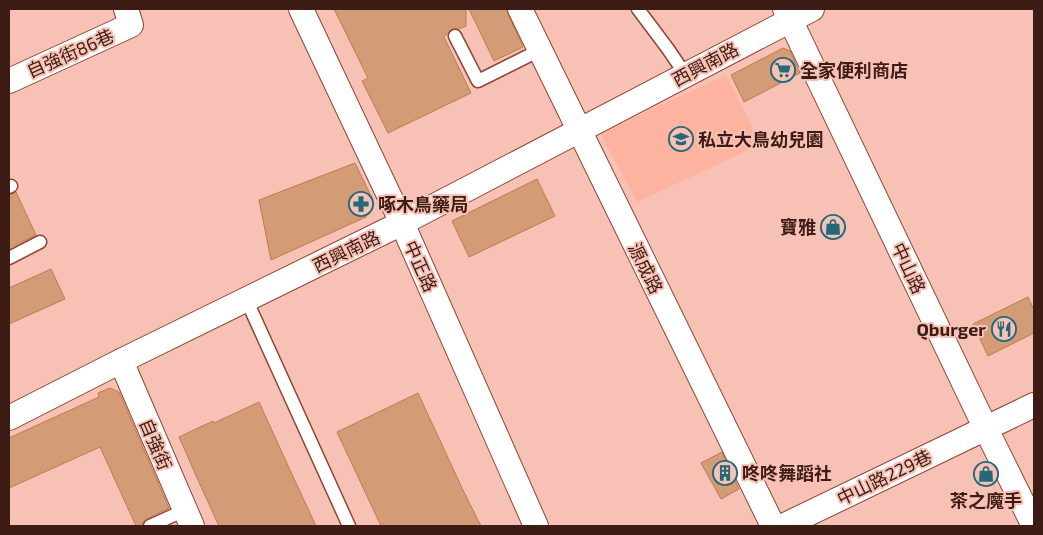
<svg xmlns="http://www.w3.org/2000/svg" width="1043" height="535" viewBox="0 0 1043 535" font-family="'Exo 2','Noto Sans TC',sans-serif">
  <rect width="100%" height="100%" fill="#f7c2b5"/>
  <!-- built -->
  <path fill="#feb2a0" d="M 726,75 L 761,144 L 637,202 L 600,133 Z"/>
  <!-- building -->
  <g fill="#d39b76" stroke="#c07b4c">
    <path d="M 334,9 L 466,9 L 466,26 L 459,29 L 452,29 L 444,37 L 471,93 L 388,133 L 362,81 L 368,78 Z"/>
    <path d="M 469,9 L 506,9 L 523,47 L 494,61 Z"/>
    <path d="M 783,48 L 790,51 L 800,73 L 744,102 L 731,75 Z"/>
    <path d="M 355,163 L 372,198 L 366,217 L 271,260 L 259,200 Z"/>
    <path d="M 537,179 L 555,216 L 469,257 L 452,221 Z"/>
    <path d="M 16,192 L 36,235 L 9,248 L 9,195 Z"/>
    <path d="M 51,269 L 65,299 L 9,324 L 9,288 Z"/>
    <path d="M 1028,297 L 1034,310 L 1034,333 L 988,356 L 973,324 Z"/>
    <path d="M 110,388 L 119,392 L 169,508 L 146,519 L 143,522 L 142,526 L 136,526 L 100,447 L 9,488 L 9,438 L 99,397 L 98,393 Z"/>
    <path d="M 418,393 L 462,488 L 481,526 L 381,526 L 337,432 Z"/>
    <path d="M 259,402 L 290,470 L 316,526 L 219,526 L 202,489 L 179,437 L 213,421 L 214,423 Z"/>
    <path d="M 722,452 L 739,489 L 721,499 L 701,463 Z"/>
  </g>
  <g fill="none" stroke-linecap="round" stroke-linejoin="round">
    <defs>
      <g id="service">
        <path d="M 638,9 L 668,49 L 685,74"/>
        <path d="M 455,36 L 478,81 L 540,50"/>
        <path d="M 9,187 L 11,186"/>
        <path d="M 9,258 L 40,242"/>
        <path d="M 246,299 L 349,526"/>
        <path d="M 150,526 L 185,510"/>
      </g>
      <g id="minor">
        <path d="M 301,9 L 402,223 L 536,526"/>
        <path d="M 520,9 L 773,526"/>
        <path d="M 785,9 L 985,427 L 1034,526"/>
        <path d="M 9,81 L 131,25 L 126,9"/>
        <path d="M 121,361 L 192,526"/>
        <path d="M 9,418 L 121,361 L 402,223 L 812,9"/>
        <path d="M 783,526 L 1034,405"/>
      </g>
    </defs>
    <!-- service casing -->
    <use href="#service" stroke="#904433" stroke-width="15"/>
    <!-- minor casing -->
    <use href="#minor" stroke="#904433" stroke-width="26"/>
    <!-- service -->
    <use href="#service" stroke="#fff" stroke-width="12"/>
    <!-- minor -->
    <use href="#minor" stroke="#fff" stroke-width="24"/>
  </g>
  <!-- icons -->
  <defs>
    <symbol id="supermarket-ring" viewBox="-11 -11 22 22"><circle r="9.5" fill="#f7c2b5" stroke="#236978" stroke-width="1.5"/><path d="M-6-5.5h2.5l.6 2H6L4.5 2H-2.5L-4.4-4H-6ZM-1.5 3.2a1.3 1.3 0 1 0 .1 0ZM3 3.2a1.3 1.3 0 1 0 .1 0Z" fill="#236978"/></symbol>
    <symbol id="school-ring" viewBox="-11 -11 22 22"><circle r="9.5" fill="#f7c2b5" stroke="#236978" stroke-width="1.5"/><path d="M0-5L7-2L0 1L-7-2ZM-4 1L0 2.5L4 1V4Q0 6-4 4Z" fill="#236978"/></symbol>
    <symbol id="pharmacy-ring" viewBox="-11 -11 22 22"><circle r="9.5" fill="#f7c2b5" stroke="#236978" stroke-width="1.5"/><path d="M-2-6h4v4h4v4h-4v4h-4v-4h-4v-4h4Z" fill="#236978"/></symbol>
    <symbol id="shop-ring" viewBox="-11 -11 22 22"><circle r="9.5" fill="#f7c2b5" stroke="#236978" stroke-width="1.5"/><path d="M-5-2.5h2.3a2.7 3.5 0 0 1 5.4 0H5L5.5 6h-11ZM-1.5-2.5h3a1.5 2.3 0 0 0-3 0Z" fill="#236978"/></symbol>
    <symbol id="restaurant-ring" viewBox="-11 -11 22 22"><circle r="9.5" fill="#f7c2b5" stroke="#236978" stroke-width="1.5"/><path d="M-5-6h1v4h1v-4h1v4h1v-4h1v5L-1.5 .5V6h-2V.5L-5-1ZM5-6V6H3V1.5H1.5Q1.5-4 5-6Z" fill="#236978"/></symbol>
    <symbol id="building-ring" viewBox="-11 -11 22 22"><circle r="9.5" fill="#f7c2b5" stroke="#236978" stroke-width="1.5"/><path d="M-4-6H4V6H1V3H-1V6H-4ZM-2.5-4.3h1.7v1.8h-1.7ZM.8-4.3h1.7v1.8H.8ZM-2.5-1h1.7V.8h-1.7ZM.8-1h1.7V.8H.8Z" fill="#236978"/></symbol>
  </defs>
  <g fill-rule="evenodd">
    <use href="#supermarket-ring" x="769" y="56" width="28" height="28"/>
    <use href="#school-ring" x="667" y="125" width="28" height="28"/>
    <use href="#pharmacy-ring" x="347" y="190" width="28" height="28"/>
    <use href="#shop-ring" x="819" y="213" width="28" height="28"/>
    <use href="#restaurant-ring" x="990" y="315" width="28" height="28"/>
    <use href="#building-ring" x="711" y="459" width="28" height="28"/>
    <use href="#shop-ring" x="972" y="460" width="28" height="28"/>
  </g>
  <g text-anchor="middle" dominant-baseline="central" stroke-width="4" stroke-linejoin="round" paint-order="stroke">
    <!-- street labels -->
    <g font-size="18" fill="#3d1c15" stroke="#f7c2b5">
      <text transform="translate(70 53) rotate(-24)">自強街86巷</text>
      <text transform="translate(705 64) rotate(-28)">西興南路</text>
      <text transform="translate(346 251) rotate(-26)">西興南路</text>
      <text transform="translate(421 266) rotate(66)">中正路</text>
      <text transform="translate(646 268) rotate(64)">源成路</text>
      <text transform="translate(909 268) rotate(65)">中山路</text>
      <text transform="translate(156 444) rotate(67)">自強街</text>
      <text transform="translate(884 477) rotate(-26)">中山路229巷</text>
    </g>
    <!-- poi labels -->
    <g font-size="18" font-weight="bold" fill="#3d1c15" stroke="#f7c2b5" text-anchor="start">
      <text x="800" y="70">全家便利商店</text>
      <text x="698" y="139">私立大鳥幼兒園</text>
      <text x="378" y="204">啄木鳥藥局</text>
      <text x="816" y="227" text-anchor="end">寶雅</text>
      <text x="986" y="329" text-anchor="end">Qburger</text>
      <text x="742" y="473">咚咚舞蹈社</text>
      <text x="986" y="500" text-anchor="middle">茶之魔手</text>
    </g>
  </g>
  <!-- border -->
  <rect width="1043" height="535" fill="none" stroke="#3d1c15" stroke-width="20"/>
</svg>
